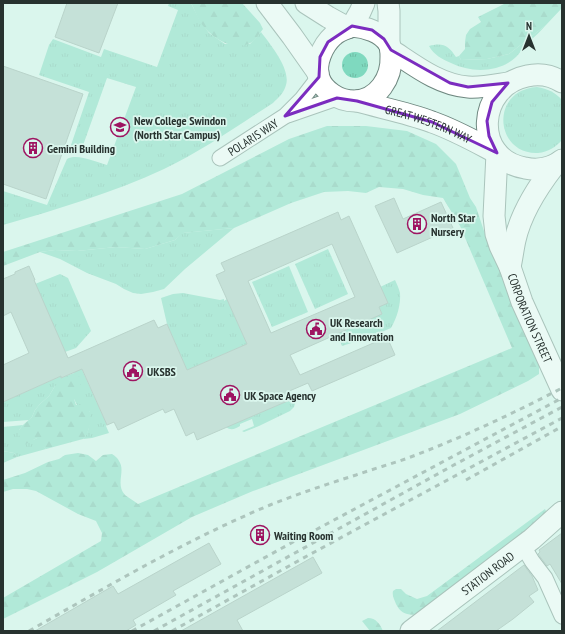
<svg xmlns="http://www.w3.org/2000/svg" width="565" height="634" viewBox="0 0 565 634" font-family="'PT Sans Narrow',sans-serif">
  <defs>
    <pattern id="grass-tufts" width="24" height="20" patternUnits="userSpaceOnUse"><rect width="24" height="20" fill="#7fd9bf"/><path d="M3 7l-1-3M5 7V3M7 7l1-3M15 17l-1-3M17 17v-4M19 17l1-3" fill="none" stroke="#6ebba4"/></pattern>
    <pattern id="forest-firs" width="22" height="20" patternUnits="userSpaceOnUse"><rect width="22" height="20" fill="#7fd9bf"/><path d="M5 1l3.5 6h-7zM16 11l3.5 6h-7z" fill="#6ebba4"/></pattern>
  </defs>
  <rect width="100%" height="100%" fill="#daf6ed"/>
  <!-- grass -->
  <g fill="url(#grass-tufts)">
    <path d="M 169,3 L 191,3 L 199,19 L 209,33 L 225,44 L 250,44 L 261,32 C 270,44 291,69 286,85 C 284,93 278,98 273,103 C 237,126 202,151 164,169 C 112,193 58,209 3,225 L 3,191 L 47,205 L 67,159 C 77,153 96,162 107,165 L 136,87 L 107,78 L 81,151 L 70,148 L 89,92 L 39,75 L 49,45 L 53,39 L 101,57 L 104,49 L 157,67 L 178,10 L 168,6 Z"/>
    <path d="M 546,25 C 541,31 535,36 530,41 C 526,46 521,52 516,57 C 499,73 471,73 451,63 C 442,59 434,55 429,46 C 443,42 449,46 456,57 L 459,56 L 461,60 L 487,59 L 509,54 Z"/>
    <circle cx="355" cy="65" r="13"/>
    <path d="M 537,87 C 548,89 555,92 562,100 L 562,140 C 556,147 548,152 538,153 C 495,155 489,90 537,87 Z"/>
    <path d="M 234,228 L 185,269 L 164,289 L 153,292 L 141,294 L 133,293 L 124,289 L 116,284 L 87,273 L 60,259 L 40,252 L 55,250 L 77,251 L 116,247 L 145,249 L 175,240 L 182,233 Z"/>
    <path d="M 328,249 L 348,294 L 315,309 L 295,264 Z"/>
    <path d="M 289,266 L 308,312 L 272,327 L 252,282 Z"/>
    <path d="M 60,274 L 68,278 L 91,331 L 76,348 L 65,352 L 35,284 Z"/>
    <path d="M 395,280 C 397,284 399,289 400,293 C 401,304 397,318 391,328 L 370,337 L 342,346 L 337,334 L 382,314 L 379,307 L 380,287 Z"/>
    <path d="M 183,293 L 220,300 L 224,299 L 224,301 L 227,299 L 247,344 L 187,370 L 167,324 L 161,298 L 173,294 Z"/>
    <path d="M 79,363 L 107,425 L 106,426 L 109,433 L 92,438 L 83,439 C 90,431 90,423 90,412 L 77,405 L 74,399 L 55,386 L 49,396 L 40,404 L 35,410 L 32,417 L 29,420 L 3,422 L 3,402 L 61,376 L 61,378 L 74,373 Z"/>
    <path d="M 297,397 L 294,407 L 290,411 L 259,426 L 244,432 L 242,431 L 254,426 L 252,419 L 240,424 L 240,426 C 235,429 231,431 226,427 Z"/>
    <path d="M 23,425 L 19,430 L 33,440 L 37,438 L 46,449 L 17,457 L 14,453 L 3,451 L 3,427 Z"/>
  </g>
  <!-- forest -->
  <g fill="url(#forest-firs)">
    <path d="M 191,3 L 242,3 L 260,23 L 263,29 C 260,33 253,43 248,44 C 229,51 208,35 199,20 C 196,15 194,8 191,3 Z"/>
    <path d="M 506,3 L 562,3 L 562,8 L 546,25 L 509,54 L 487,59 L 461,60 L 459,56 L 465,49 L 465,42 L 466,35 L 470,29 L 481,22 L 478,17 Z"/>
    <path d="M 327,126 L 366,126 L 407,131 L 436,144 L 456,164 L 470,198 L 476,207 L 486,237 L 539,362 L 539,374 L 528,381 L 460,414 L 358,452 L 253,491 L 192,517 L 97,572 L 3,619 L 3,598 L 101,541 L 102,533 L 96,521 L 78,514 L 36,491 L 27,489 L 13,489 L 3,492 L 3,480 L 25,473 L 48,462 L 59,459 L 65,455 L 78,453 L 88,455 L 96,461 L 103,455 L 112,454 C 115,456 118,458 119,461 C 126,471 115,484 125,495 C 129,498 134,501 138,504 L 512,348 L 460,226 L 443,198 L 423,195 L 403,189 L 379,187 L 366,193 L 348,191 L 324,192 L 291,203 L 234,228 L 183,233 L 175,240 L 145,249 L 116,247 L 77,251 L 55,250 L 40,252 L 3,266 L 3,252 L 182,194 L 289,139 Z"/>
    <path d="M 71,376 L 79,376 L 80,381 L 80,393 L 74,399 L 76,405 L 83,405 L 90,412 L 90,425 L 87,434 L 83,439 L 46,449 L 44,447 L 39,445 L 37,441 L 37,438 L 26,444 L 22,442 L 19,435 L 19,430 L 23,425 L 32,417 L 35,410 L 40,404 L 49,396 L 55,386 L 60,381 Z"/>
    <path d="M 3,451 L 14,453 L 17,457 L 3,463 Z"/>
    <path d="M 545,509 L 548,515 L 419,614 C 408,616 401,614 396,604 C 394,599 392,596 393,591 L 396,589 L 401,589 L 406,594 L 417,599 L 427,596 Z"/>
    <path d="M 368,618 C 376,618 380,624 383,631 L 370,631 L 362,621 Z"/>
  </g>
  <!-- building -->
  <g fill="#acc7be" stroke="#90aaa1" fill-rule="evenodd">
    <path d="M 67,3 L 118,3 L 99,53 L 55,37 Z"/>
    <path d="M 3,66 L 83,94 L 46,199 L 3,184 Z"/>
    <path d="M 394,198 L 403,219 L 441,202 L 453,228 L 397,253 L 375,206 Z"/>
    <path d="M 338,212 L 341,220 L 349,216 L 388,303 L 379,307 L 382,314 L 290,355 L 300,375 L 387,337 L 395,355 L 312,391 L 308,383 L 287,392 L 290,400 L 197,440 L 194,432 L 186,436 L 174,409 L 165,413 L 163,409 L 118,430 L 114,422 L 107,425 L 82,369 L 61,378 L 61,376 L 3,402 L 3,365 L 29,353 L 11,312 L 3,316 L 3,279 L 15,274 L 15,272 L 29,266 L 35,280 L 34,280 L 68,358 L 154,320 L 158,328 L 167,324 L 187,370 L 247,344 L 216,275 L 225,271 L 221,263 ZM 332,244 L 355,297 L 271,333 L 248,281 Z"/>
    <path d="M 562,533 L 562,584 L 550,564 L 547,566 L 538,554 L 540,552 L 539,550 Z"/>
    <path d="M 209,543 L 221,564 L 173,591 L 176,595 L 133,620 L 136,625 L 126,631 L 35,631 L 113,586 L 118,594 Z"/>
    <path d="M 313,557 L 322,573 L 237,620 L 243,631 L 181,631 Z"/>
    <path d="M 524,565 L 532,576 L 538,590 L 529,596 L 534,602 L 513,619 L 496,631 L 437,631 Z"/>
  </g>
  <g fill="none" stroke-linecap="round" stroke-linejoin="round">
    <defs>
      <g id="street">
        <path d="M 288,115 L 337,98"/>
        <path id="s1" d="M 220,158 L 285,116 L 302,99 L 319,77"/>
        <path d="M 523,546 L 532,561 L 545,578 L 562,616"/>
      </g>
      <g id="secondary">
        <path d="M 267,3 L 292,36 L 318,73"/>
        <path d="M 306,3 L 328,17 L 348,28"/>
        <path d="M 388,3 L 389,11 L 389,44"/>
        <path d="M 352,26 C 365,27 382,32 389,44 C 391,48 391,52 391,56 C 392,78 378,100 355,101 C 346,101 339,99 332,94 C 326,90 321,84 319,78 C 314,64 323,45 333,36 C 338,31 345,29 352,26 Z"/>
        <path d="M 352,26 L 360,12 L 364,3"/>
        <path d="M 391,50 C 414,65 439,85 468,87 C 481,88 495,85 508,83"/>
        <path d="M 562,82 C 551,75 540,73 527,76 C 477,86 472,159 525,168 C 538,171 552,168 562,160"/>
        <path id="s2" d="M 357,101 C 382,108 408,113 432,122 C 455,130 476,142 497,153"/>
        <path id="s3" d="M 497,153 L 494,216 L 496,234 L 500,246 L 510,267 L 522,302 L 562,390"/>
        <path d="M 510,267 C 512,258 513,249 515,240 C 521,213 537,188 554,166"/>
        <path id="s4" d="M 411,631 L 532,539 L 562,512"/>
      </g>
    </defs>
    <!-- street casing -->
    <use href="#street" stroke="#6f8880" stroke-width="17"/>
    <!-- secondary casing -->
    <use href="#secondary" stroke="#6f8880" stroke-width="23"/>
    <!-- street -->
    <use href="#street" stroke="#fff" stroke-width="15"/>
    <!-- secondary -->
    <use href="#secondary" stroke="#fff" stroke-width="21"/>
    <!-- rail -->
    <g stroke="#778a84" stroke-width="3" stroke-dasharray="5 5" stroke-linecap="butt">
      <path d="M 466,480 L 561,427"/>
      <path d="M 29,631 C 108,586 186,540 270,505 C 298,494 327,484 356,475 C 373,469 391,464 408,458 C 461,438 512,414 562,388"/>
      <path d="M 132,631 L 293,542 L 562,398"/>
      <path d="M 154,631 L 452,466 L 562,407"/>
      <path d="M 172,631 L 307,556 L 562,418"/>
    </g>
  </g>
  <!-- marked area -->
  <path d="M0 0H565V634H0ZM 352,26 L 372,30 L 384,39 L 391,50 L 450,83 L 468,87 L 508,83 L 492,102 L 487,121 L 489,136 L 497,153 L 432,122 L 357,101 L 337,98 L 285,116 L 319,77 L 320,57 L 328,42 Z" fill="#daf6ed" fill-opacity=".55" fill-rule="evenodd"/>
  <path fill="none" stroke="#7b2cbf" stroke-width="3" stroke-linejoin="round" d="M 352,26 L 372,30 L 384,39 L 391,50 L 450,83 L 468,87 L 508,83 L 492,102 L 487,121 L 489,136 L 497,153 L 432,122 L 357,101 L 337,98 L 285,116 L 319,77 L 320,57 L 328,42 Z"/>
  <!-- icons -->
  <defs>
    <symbol id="university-ring" viewBox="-11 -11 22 22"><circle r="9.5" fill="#daf6ed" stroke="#9e1461" stroke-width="1.5"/><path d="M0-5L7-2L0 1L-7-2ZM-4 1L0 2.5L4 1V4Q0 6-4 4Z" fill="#9e1461"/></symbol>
    <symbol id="building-ring" viewBox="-11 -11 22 22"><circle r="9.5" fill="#daf6ed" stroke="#9e1461" stroke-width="1.5"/><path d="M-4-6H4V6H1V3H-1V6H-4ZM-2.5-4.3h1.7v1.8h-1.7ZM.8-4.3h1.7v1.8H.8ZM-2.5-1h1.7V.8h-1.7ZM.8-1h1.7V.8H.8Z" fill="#9e1461"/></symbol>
    <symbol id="civic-ring" viewBox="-11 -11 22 22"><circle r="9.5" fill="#daf6ed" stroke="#9e1461" stroke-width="1.5"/><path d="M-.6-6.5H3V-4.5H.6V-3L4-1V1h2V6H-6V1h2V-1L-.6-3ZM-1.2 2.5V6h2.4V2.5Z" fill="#9e1461"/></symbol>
  </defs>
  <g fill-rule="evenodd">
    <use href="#university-ring" x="109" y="116" width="22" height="22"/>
    <use href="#building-ring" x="22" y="137" width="22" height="22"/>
    <use href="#building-ring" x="406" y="213" width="22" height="22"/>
    <use href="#civic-ring" x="305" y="318" width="22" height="22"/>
    <use href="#civic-ring" x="122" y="360" width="22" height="22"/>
    <use href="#civic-ring" x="219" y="384" width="22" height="22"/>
    <use href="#building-ring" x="249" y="524" width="22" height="22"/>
  </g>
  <g text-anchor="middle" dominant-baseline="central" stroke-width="3.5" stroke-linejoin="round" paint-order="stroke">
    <!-- poi labels -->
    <g font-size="12" font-weight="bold" fill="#27322f" stroke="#daf6ed" text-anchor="start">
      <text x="134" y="120">New College Swindon<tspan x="134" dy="14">(North Star Campus)</tspan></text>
      <text x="47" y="148">Gemini Building</text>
      <text x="431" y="217">North Star<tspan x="431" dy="14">Nursery</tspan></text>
      <text x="330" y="322">UK Research<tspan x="330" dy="14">and Innovation</tspan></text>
      <text x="147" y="371">UKSBS</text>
      <text x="244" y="395">UK Space Agency</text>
      <text x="274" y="535">Waiting Room</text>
    </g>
    <!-- street labels -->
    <g font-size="12" fill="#27322f" stroke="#daf6ed">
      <text stroke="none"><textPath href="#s2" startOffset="75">GREAT WESTERN WAY</textPath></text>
      <text stroke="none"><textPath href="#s1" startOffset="39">POLARIS WAY</textPath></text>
      <text stroke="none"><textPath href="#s3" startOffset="172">CORPORATION STREET</textPath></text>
      <text stroke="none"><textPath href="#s4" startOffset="96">STATION ROAD</textPath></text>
    </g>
  </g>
  <!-- border -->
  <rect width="565" height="634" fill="none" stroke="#27322f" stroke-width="8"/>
  <!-- north arrow -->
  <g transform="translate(529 36)" stroke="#daf6ed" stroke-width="3" paint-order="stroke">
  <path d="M0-3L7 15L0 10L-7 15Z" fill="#27322f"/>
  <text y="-6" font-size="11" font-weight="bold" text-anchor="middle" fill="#27322f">N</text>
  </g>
</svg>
